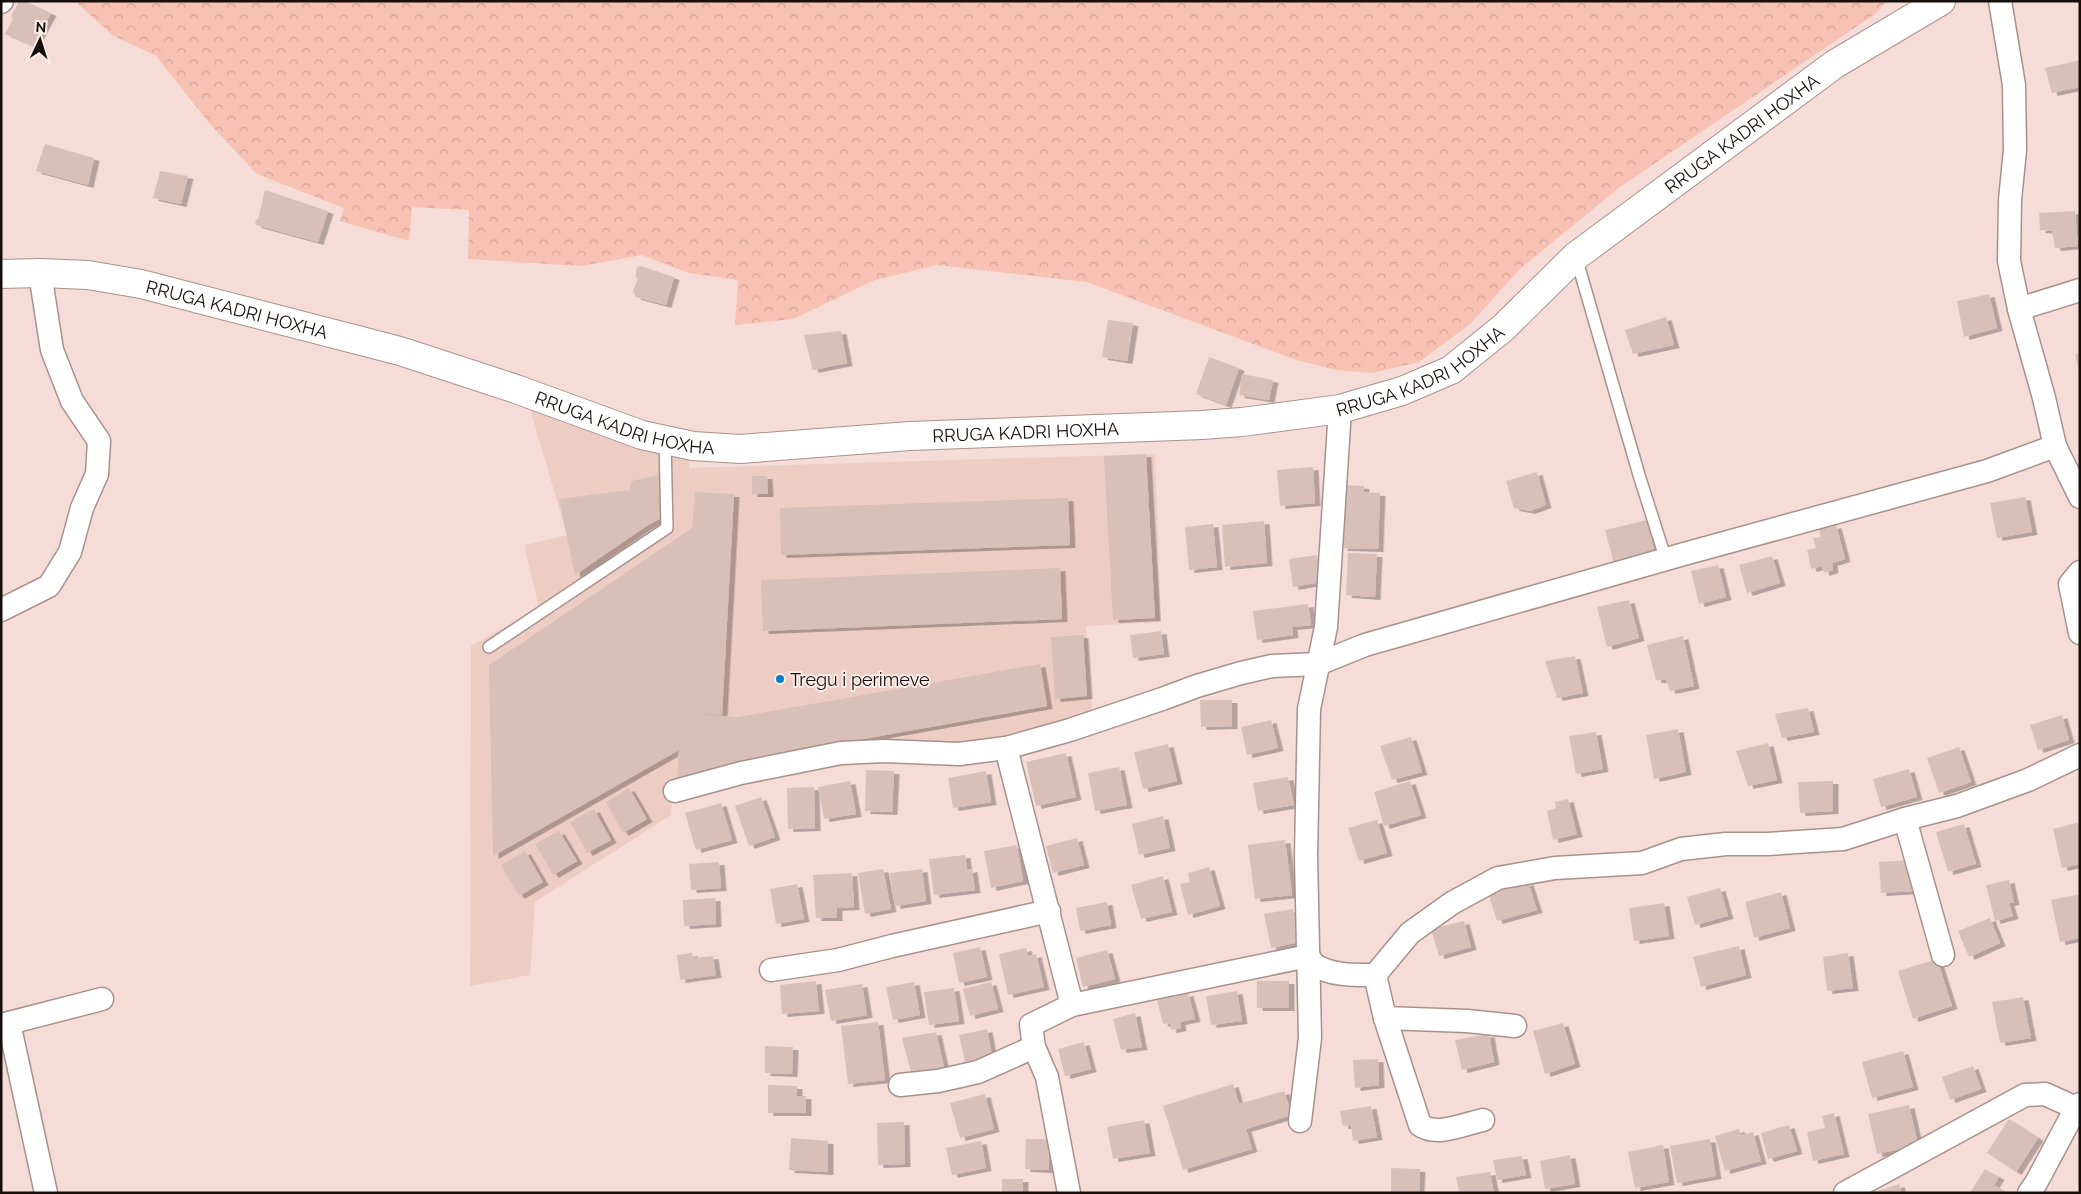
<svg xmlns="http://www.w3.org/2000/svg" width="2081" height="1194" viewBox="0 0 2081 1194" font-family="Raleway,sans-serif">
  <defs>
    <pattern id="forest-crowns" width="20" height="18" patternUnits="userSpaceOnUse" patternTransform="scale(1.25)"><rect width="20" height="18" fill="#f7c1b3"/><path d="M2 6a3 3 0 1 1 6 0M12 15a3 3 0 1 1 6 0" fill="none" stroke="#d3a599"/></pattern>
    <filter id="shadow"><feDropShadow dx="5.5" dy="3" stdDeviation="0" flood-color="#0004"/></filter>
  </defs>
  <rect width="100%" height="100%" fill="#f6dcd6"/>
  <!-- built -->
  <path fill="#edccc3" d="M 528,402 L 689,459 L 689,468 L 1155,454 L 1161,622 L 1086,626 L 1092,712 L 989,740 L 964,743 L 904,745 L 672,799 L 671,815 L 535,902 L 530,975 L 470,986 L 471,646 L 539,608 L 524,545 L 567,535 Z"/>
  <!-- forest -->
  <path fill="url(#forest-crowns)" d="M 75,1 L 1887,1 L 1875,14 L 1620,187 L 1520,269 L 1470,324 L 1419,362 L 1372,373 L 1336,370 L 1296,360 L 1087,282 L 937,265 L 875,280 L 793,319 L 735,325 L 738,280 L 688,273 L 642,255 L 581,266 L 468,259 L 469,210 L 412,207 L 409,241 L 340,221 L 344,208 L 257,174 L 210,124 L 156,56 L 112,35 Z"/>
  <!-- building -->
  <g fill="#d8c0b9" filter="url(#shadow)">
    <path d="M 19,1 L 25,1 L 51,13 L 33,46 L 5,34 L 13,19 L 11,16 Z"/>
    <path d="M 2080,60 L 2080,87 L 2052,93 L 2045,68 Z"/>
    <path d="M 45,144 L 94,158 L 88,185 L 36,171 Z"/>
    <path d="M 160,171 L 188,176 L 181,204 L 153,198 Z"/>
    <path d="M 265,190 L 328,211 L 318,242 L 256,225 L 255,221 L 258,219 Z"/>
    <path d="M 2075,211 L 2078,246 L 2055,248 L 2052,231 L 2040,230 L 2039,213 Z"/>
    <path d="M 641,266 L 674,277 L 666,305 L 636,297 L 633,291 L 638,278 L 636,278 L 636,270 L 637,267 Z"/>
    <path d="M 1989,294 L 1997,328 L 1964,337 L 1957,301 Z"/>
    <path d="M 1666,317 L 1674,345 L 1633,354 L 1625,330 Z"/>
    <path d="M 1108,320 L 1133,323 L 1127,361 L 1102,357 Z"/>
    <path d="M 841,331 L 847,363 L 813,370 L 804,335 Z"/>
    <path d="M 2080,353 L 2080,371 L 2079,371 L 2075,354 Z"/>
    <path d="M 1209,357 L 1239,368 L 1226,405 L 1196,394 Z"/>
    <path d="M 1242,374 L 1273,380 L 1269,400 L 1239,395 Z"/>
    <path d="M 1146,454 L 1155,618 L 1113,620 L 1104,456 Z"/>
    <path d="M 1313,467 L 1315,503 L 1280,506 L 1277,470 Z"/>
    <path d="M 1537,472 L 1546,505 L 1530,511 L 1514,508 L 1506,481 Z"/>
    <path d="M 663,474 L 663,517 L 645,527 L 575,575 L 559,499 L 629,490 L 632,481 Z"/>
    <path d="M 752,476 L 767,476 L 768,494 L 752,494 Z"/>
    <path d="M 1345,485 L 1364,486 L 1364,492 L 1380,493 L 1378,549 L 1342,548 Z"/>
    <path d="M 695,492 L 734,494 L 722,715 L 682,713 L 738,717 L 1040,664 L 1047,706 L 746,760 L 677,781 L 679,750 L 493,856 L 489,665 L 692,528 Z"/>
    <path d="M 2025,497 L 2032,532 L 1997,538 L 1990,503 Z"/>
    <path d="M 1068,498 L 1070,545 L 781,555 L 780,508 Z"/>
    <path d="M 1647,520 L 1655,554 L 1614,564 L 1605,530 Z"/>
    <path d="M 1264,521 L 1267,563 L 1225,567 L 1222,525 Z"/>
    <path d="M 1213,524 L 1217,567 L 1189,570 L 1185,527 Z"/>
    <path d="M 1836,525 L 1845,559 L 1832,563 L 1833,570 L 1824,573 L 1822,566 L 1811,569 L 1807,550 L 1816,548 L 1813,538 L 1821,537 L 1819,529 Z"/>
    <path d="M 1348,553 L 1377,554 L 1375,597 L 1346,595 Z"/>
    <path d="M 1317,555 L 1321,582 L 1293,587 L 1289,559 Z"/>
    <path d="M 1772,556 L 1780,583 L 1747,593 L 1739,565 Z"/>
    <path d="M 1718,565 L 1726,597 L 1699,604 L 1691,571 Z"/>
    <path d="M 1060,568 L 1062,619 L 763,631 L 761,580 Z"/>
    <path d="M 1629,600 L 1639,638 L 1607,647 L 1597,607 Z"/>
    <path d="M 1308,604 L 1311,625 L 1292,627 L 1293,635 L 1257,640 L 1253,611 Z"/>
    <path d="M 1161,631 L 1164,654 L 1133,658 L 1130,635 Z"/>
    <path d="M 1083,635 L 1087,696 L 1055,699 L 1051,637 Z"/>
    <path d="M 1683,636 L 1694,686 L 1670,691 L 1666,680 L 1656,680 L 1647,645 Z"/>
    <path d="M 1575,656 L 1583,693 L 1557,698 L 1545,661 Z"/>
    <path d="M 1200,700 L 1232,700 L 1232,726 L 1201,727 Z"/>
    <path d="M 1808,708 L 1814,732 L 1782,738 L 1775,714 Z"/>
    <path d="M 2062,715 L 2069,740 L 2038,750 L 2030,725 Z"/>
    <path d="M 1271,720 L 1278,748 L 1247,755 L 1241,727 Z"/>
    <path d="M 1678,729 L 1686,772 L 1654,779 L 1646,735 Z"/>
    <path d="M 1596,732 L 1603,769 L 1576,774 L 1569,736 Z"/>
    <path d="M 1411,737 L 1422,772 L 1392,780 L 1380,746 Z"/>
    <path d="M 1768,743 L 1777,780 L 1748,786 L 1736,751 Z"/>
    <path d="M 1168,744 L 1177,781 L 1143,789 L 1134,752 Z"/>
    <path d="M 1959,747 L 1971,782 L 1939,793 L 1927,758 Z"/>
    <path d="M 1066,753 L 1076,797 L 1036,806 L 1026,762 Z"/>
    <path d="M 1119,767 L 1127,805 L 1095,811 L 1088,773 Z"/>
    <path d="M 1909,769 L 1917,797 L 1881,807 L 1873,779 Z"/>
    <path d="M 866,770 L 894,771 L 892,812 L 865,811 Z"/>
    <path d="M 986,771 L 991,802 L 953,808 L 948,778 Z"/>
    <path d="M 1288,777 L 1294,805 L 1258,811 L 1253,783 Z"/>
    <path d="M 850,781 L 856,814 L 824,819 L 818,787 Z"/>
    <path d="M 1410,781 L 1421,815 L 1384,826 L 1374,792 Z"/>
    <path d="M 1833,781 L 1833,811 L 1800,813 L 1798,782 Z"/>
    <path d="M 814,787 L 815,828 L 788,829 L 787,788 Z"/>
    <path d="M 629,788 L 647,819 L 623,833 L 606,802 Z"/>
    <path d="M 761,797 L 775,837 L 749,846 L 735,806 Z"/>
    <path d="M 1568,799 L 1577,834 L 1553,840 L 1547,811 L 1556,808 L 1555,802 Z"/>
    <path d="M 721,803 L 732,840 L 696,850 L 685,813 Z"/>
    <path d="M 594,809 L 611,840 L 587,853 L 570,822 Z"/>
    <path d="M 1163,816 L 1170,848 L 1139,855 L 1132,824 Z"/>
    <path d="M 1377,820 L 1387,853 L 1359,861 L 1348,828 Z"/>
    <path d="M 2080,822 L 2080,864 L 2062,868 L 2053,829 Z"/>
    <path d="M 1964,824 L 1976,864 L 1948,872 L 1936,832 Z"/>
    <path d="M 559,831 L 577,861 L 553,875 L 535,844 Z"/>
    <path d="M 1077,838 L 1084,865 L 1053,873 L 1046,846 Z"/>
    <path d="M 1285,840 L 1292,895 L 1255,899 L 1248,845 Z"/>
    <path d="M 1017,845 L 1023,881 L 991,888 L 984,851 Z"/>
    <path d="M 525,851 L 543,882 L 519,896 L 501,865 Z"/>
    <path d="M 965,855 L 967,870 L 972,869 L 975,890 L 934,895 L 929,859 Z"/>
    <path d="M 1912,860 L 1914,891 L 1881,893 L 1879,862 Z"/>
    <path d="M 719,862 L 721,888 L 691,890 L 689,864 Z"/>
    <path d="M 1209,867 L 1220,906 L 1188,915 L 1180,884 L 1190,882 L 1188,873 Z"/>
    <path d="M 883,869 L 891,909 L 865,914 L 858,873 Z"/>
    <path d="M 922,869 L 926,901 L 895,906 L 890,873 Z"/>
    <path d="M 852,873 L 854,907 L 837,908 L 837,918 L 816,918 L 813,875 Z"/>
    <path d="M 1163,876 L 1172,912 L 1141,919 L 1131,885 Z"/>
    <path d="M 2009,880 L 2014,902 L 2009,903 L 2013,916 L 1995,921 L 1986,885 Z"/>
    <path d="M 1528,882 L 1537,910 L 1497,921 L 1488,892 Z"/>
    <path d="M 797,884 L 804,919 L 776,924 L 770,889 Z"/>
    <path d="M 1720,888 L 1728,916 L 1695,925 L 1687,897 Z"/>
    <path d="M 1781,892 L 1790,928 L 1754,938 L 1745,902 Z"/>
    <path d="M 2080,894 L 2080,938 L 2060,942 L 2051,900 Z"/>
    <path d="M 715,898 L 716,924 L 684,926 L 683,900 Z"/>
    <path d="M 1107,902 L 1111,925 L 1080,931 L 1076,908 Z"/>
    <path d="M 1664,903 L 1669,936 L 1634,941 L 1629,908 Z"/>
    <path d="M 1293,909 L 1299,942 L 1271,948 L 1264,914 Z"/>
    <path d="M 1990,918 L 2000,943 L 1969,957 L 1958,931 Z"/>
    <path d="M 1464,921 L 1471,947 L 1439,956 L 1431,929 Z"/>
    <path d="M 1739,946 L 1746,975 L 1701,987 L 1693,957 Z"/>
    <path d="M 980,947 L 987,977 L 959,983 L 953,953 Z"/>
    <path d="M 1026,948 L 1028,956 L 1036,954 L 1044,987 L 1008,995 L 999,954 Z"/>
    <path d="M 1107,950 L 1115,979 L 1083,987 L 1076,958 Z"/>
    <path d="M 692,953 L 693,958 L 713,956 L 716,975 L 680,980 L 677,955 Z"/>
    <path d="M 1848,953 L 1853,988 L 1827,991 L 1823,957 Z"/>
    <path d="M 1937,959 L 1952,1006 L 1913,1019 L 1898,971 Z"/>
    <path d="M 816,981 L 819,1011 L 782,1014 L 780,985 Z"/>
    <rect x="1257" y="981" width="32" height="27"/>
    <path d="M 914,982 L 920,1015 L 893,1020 L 886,987 Z"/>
    <path d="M 991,982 L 998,1009 L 970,1016 L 963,989 Z"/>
    <path d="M 862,984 L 867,1015 L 831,1021 L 825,990 Z"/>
    <path d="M 954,988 L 959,1021 L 929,1025 L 924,992 Z"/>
    <path d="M 1237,991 L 1242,1021 L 1211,1025 L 1206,996 Z"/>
    <path d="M 1188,993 L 1195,1019 L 1180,1022 L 1181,1028 L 1171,1030 L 1170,1023 L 1163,1024 L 1157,1000 Z"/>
    <path d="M 2023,997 L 2031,1038 L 2000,1043 L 1992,1002 Z"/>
    <path d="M 1135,1013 L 1142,1047 L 1121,1050 L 1113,1019 Z"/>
    <path d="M 878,1022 L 885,1080 L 848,1084 L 841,1026 Z"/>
    <path d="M 1563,1023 L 1575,1064 L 1545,1074 L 1533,1031 Z"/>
    <path d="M 987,1029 L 992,1056 L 965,1062 L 959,1035 Z"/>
    <path d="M 936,1032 L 944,1067 L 911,1072 L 902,1038 Z"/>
    <path d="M 1489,1034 L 1494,1062 L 1462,1070 L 1455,1040 Z"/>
    <path d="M 1084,1042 L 1091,1069 L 1065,1076 L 1058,1049 Z"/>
    <path d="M 765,1046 L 793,1047 L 792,1074 L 765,1073 Z"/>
    <path d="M 1903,1051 L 1913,1087 L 1872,1098 L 1862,1062 Z"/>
    <path d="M 1378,1059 L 1379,1085 L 1355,1088 L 1353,1060 Z"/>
    <path d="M 1973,1066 L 1981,1089 L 1950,1100 L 1942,1077 Z"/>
    <path d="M 1233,1084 L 1239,1104 L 1284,1091 L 1292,1115 L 1246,1129 L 1252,1149 L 1183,1170 L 1163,1106 Z"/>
    <path d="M 768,1085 L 797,1086 L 797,1096 L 806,1096 L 806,1113 L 768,1113 Z"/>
    <path d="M 985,1094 L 994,1129 L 960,1138 L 950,1103 Z"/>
    <path d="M 1909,1105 L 1918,1145 L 1877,1154 L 1868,1114 Z"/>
    <path d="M 1371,1106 L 1377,1137 L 1353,1141 L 1351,1125 L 1343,1126 L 1340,1111 Z"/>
    <path d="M 1834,1113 L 1844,1154 L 1813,1161 L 1807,1132 L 1825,1128 L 1822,1116 Z"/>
    <path d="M 2009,1119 L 2038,1138 L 2016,1172 L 1987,1153 Z"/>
    <path d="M 1144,1120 L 1150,1153 L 1113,1159 L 1107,1127 Z"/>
    <path d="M 904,1122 L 905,1164 L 878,1165 L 877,1123 Z"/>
    <path d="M 1789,1125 L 1797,1151 L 1768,1159 L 1761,1133 Z"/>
    <path d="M 1739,1129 L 1741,1135 L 1753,1132 L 1761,1161 L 1725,1171 L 1715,1136 Z"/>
    <path d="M 791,1138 L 828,1141 L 828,1172 L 789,1170 Z"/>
    <path d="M 1026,1139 L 1049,1139 L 1049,1170 L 1025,1169 Z"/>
    <path d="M 1710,1139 L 1716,1176 L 1677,1183 L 1670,1146 Z"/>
    <path d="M 981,1141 L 986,1168 L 952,1175 L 946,1148 Z"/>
    <path d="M 1663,1145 L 1669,1182 L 1635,1188 L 1628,1152 Z"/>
    <path d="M 1570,1155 L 1575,1184 L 1545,1189 L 1540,1161 Z"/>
    <path d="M 1522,1156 L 1526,1175 L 1497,1180 L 1493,1160 Z"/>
    <path d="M 1391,1168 L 1420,1169 L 1419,1193 L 1391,1193 Z"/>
    <path d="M 1985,1169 L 1999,1177 L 1994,1185 L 2007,1193 L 1970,1193 Z"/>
    <path d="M 1490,1172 L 1494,1193 L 1454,1193 L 1459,1191 L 1456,1177 Z"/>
    <rect x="1002" y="1179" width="21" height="14"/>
    <path d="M 1899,1184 L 1902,1193 L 1875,1193 L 1875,1192 Z"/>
  </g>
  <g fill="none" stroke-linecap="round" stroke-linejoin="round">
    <defs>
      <g id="service">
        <path d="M 1576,257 L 1639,475 L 1666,560"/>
        <path d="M 489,647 L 667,528 L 665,441"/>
      </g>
      <g id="minor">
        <path d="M 2000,1 L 2014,85 L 2015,150 L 2010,200 L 2009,261 L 2019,309 L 2044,398 L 2055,446 L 2080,497"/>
        <path d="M 1,2 L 2,1"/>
        <path d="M 2019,309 L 2080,290"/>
        <path d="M 2080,572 L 2070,584 L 2080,633"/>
        <path d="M 1,610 L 49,586 L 70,552 L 82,508 L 97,474 L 99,441 L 72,401 L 52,350 L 40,273"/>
        <path d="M 1006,748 L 1072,1005"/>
        <path d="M 675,791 L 741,773 L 841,753 L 884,751 L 959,754 L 1006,748 L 1070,730 L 1162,699 L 1197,686 L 1241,673 L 1272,666 L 1318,664 L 1365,645 L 1684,554 L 1987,471 L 2055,446"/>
        <path d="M 1905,819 L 1943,955"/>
        <path d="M 771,970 L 838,960 L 892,946 L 1049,911"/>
        <path d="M 1385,1018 L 1467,1021 L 1515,1026"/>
        <path d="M 9,1023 L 46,1193"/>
        <path d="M 1,1025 L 102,999"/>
        <path d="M 900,1085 L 938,1081 L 978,1072 L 1034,1047"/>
        <path d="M 1483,1120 C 1464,1124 1437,1137 1420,1125 L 1385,1018 L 1375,975 L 1410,933 L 1452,903 L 1498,878 L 1555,868 L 1642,863 L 1681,849 L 1726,844 L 1768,844 L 1843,839 L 1905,819 L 1957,806 L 2028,780 L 2080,755"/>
        <path d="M 1300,1121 L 1310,1038 L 1306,856 L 1309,709 L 1326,627 L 1340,409"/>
        <path d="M 1069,1193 L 1047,1077 L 1034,1047 L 1031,1025 L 1072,1005 L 1308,956 C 1310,958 1312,963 1315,965 C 1331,976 1357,975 1375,975"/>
        <path d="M 1845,1193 L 2025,1095 L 2045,1094 L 2076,1108"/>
        <path d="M 2029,1193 L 2036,1183 L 2076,1108 L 2080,1104"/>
      </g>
      <g id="secondary">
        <path id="s1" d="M 1,274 L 40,273 L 88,275 L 141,284 L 400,351 L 516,389 L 642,435 L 693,446 L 740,449 L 910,436 L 1202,425 L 1242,422 L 1340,409 L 1402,391 L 1451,370 L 1503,328 L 1576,256 L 1835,64 L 1941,1"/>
      </g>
    </defs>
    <!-- service casing -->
    <use href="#service" stroke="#a9918b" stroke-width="14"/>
    <!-- minor casing -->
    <use href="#minor" stroke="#a9918b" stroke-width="25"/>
    <!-- secondary casing -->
    <use href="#secondary" stroke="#a9918b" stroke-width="30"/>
    <!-- service -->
    <use href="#service" stroke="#fff" stroke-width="11"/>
    <!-- minor -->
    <use href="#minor" stroke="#fff" stroke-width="22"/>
    <!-- secondary -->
    <use href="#secondary" stroke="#fff" stroke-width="28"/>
  </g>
  <!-- markers -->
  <circle fill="#087ec8" stroke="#fbece8" stroke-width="2" cx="780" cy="679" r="5"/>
  <g text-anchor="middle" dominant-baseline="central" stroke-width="4" stroke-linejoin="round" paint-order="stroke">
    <!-- street labels -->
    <g font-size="18" fill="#160e0b" stroke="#fbece8">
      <text stroke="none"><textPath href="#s1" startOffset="1859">RRUGA KADRI HOXHA</textPath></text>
      <text stroke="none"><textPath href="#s1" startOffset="240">RRUGA KADRI HOXHA</textPath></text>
      <text stroke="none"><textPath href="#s1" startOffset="1455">RRUGA KADRI HOXHA</textPath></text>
      <text stroke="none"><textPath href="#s1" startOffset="645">RRUGA KADRI HOXHA</textPath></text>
      <text stroke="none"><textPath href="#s1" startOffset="1050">RRUGA KADRI HOXHA</textPath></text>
    </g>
    <!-- poi labels -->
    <g font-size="18" fill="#160e0b" stroke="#fbece8" text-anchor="start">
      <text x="790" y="679">Tregu i perimeve</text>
    </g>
  </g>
  <!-- border -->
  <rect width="2081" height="1194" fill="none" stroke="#160e0b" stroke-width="5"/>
  <!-- north arrow -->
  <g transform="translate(40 40) rotate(4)" stroke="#fbece8" stroke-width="4" paint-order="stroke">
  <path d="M0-4L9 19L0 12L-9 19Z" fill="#160e0b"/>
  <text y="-8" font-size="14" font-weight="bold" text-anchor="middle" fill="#160e0b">N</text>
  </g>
</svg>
